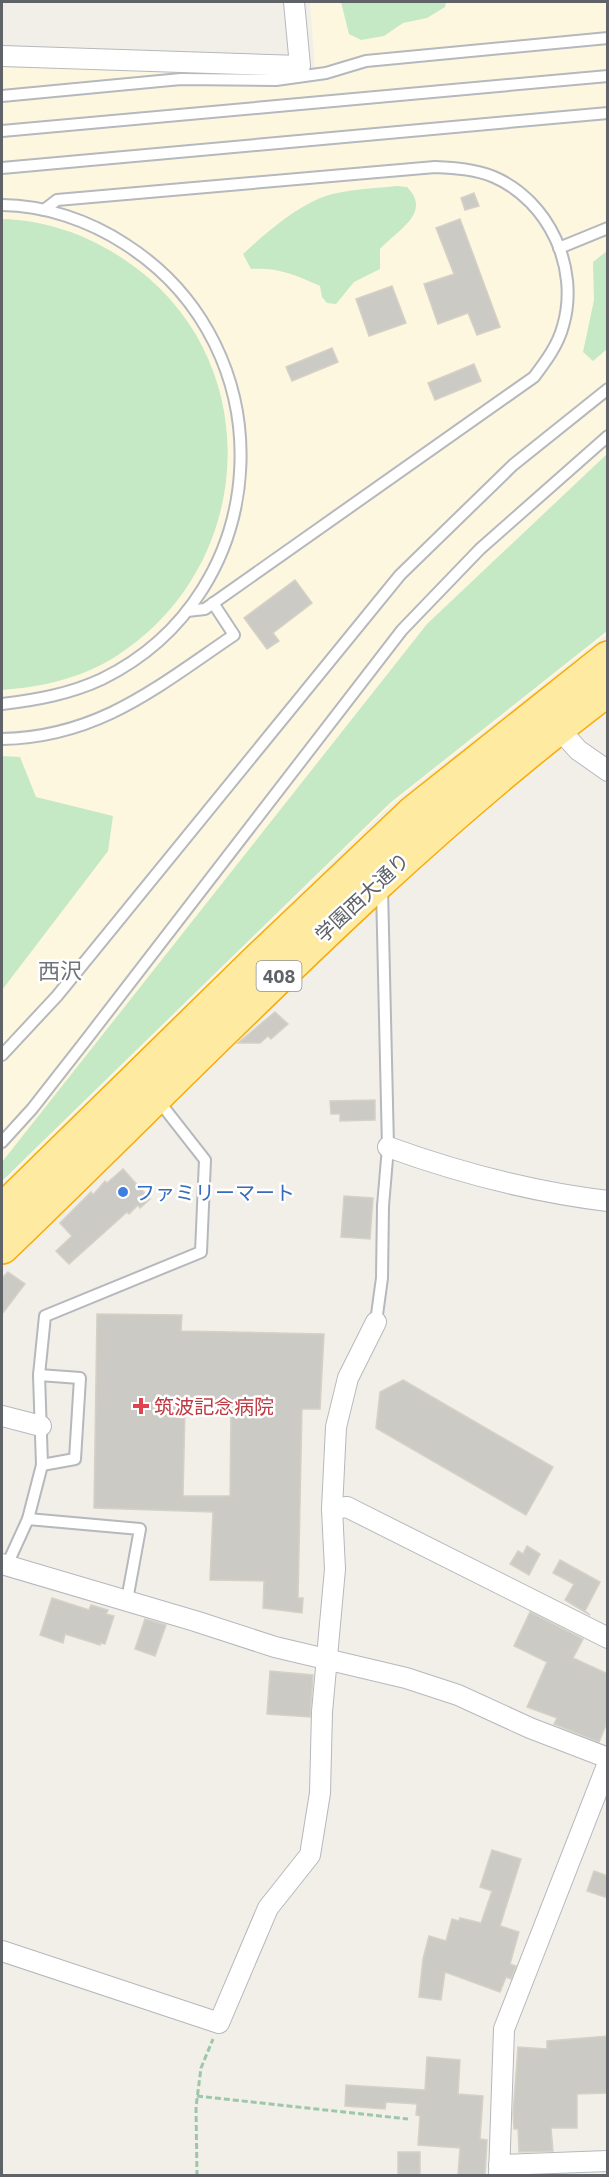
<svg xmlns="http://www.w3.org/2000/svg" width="609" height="2177" font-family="'IBM Plex Sans','Noto Sans JP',sans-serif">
  <rect width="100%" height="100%" fill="#f1efe8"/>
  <path fill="#fef7e0" d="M310,2H607V634L391,805L2,1184V67L290,75L315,69Z"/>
  <g fill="#c5e8c5">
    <path d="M341,2H446L445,7L427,18L403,23L384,36L361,40L349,34Z"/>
    <path d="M397,186L407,187C433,213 396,231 380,249V269L354,282L336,304L327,303L322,297L320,286C296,275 278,267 251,269L243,254C267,232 304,199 337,193C356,189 377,188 397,186Z"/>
    <path d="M2,219C46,220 88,235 125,260C267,355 259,563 118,655C83,678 42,687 2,690Z"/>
    <path d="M607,251V349L593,361L583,352L594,300L593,262Z"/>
    <path d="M607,454V631L390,803L2,1181V1162L427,624Z"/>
    <path d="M2,756L20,757L36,797L113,816L108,851L2,990Z"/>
  </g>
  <g fill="#cccac5" stroke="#d6d1c6" stroke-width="1.5" fill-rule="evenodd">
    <path d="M474,193L479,206L465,210L461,198Z"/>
    <path d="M460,219L500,327L477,335L468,313L438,324L424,284L454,274L436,228Z"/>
    <path d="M392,286L406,323L369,336L356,299Z"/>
    <path d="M332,348L338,362L292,381L286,367Z"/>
    <path d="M474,364L481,381L435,400L428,383Z"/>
    <path d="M295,580L312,603L273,633L279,641L267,649L244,618Z"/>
    <path d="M275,1012L288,1024L271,1039L268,1036L260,1043H238Z"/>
    <path d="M375,1100V1120L340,1121V1114H331L330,1101Z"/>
    <path d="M123,1169L150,1199L140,1208L138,1205L129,1214L127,1212L69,1264L56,1251L72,1236L60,1223L91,1192L93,1195L105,1181L107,1183Z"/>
    <path d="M344,1196L373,1198L370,1239L341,1237Z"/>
    <path d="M8,1272L25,1284L2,1314V1278Z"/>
    <path d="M97,1314L182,1315L181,1331L324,1334L320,1409H302L298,1598H303L302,1613L263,1608L264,1581L210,1580L213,1512L94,1508ZM185,1408L231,1409L230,1496H183Z"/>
    <path d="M403,1380L553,1467L526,1515L376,1428L380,1392Z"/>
    <path d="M527,1546L540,1554L529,1575L510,1564L518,1551L523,1554Z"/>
    <path d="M560,1560L600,1582L585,1611L590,1615L565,1600L574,1584L553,1573Z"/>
    <path d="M52,1598L89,1610L91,1605L108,1610L106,1614L114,1616L105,1644L100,1643V1645L65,1634L63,1643L40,1635Z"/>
    <path d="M530,1612L583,1639L573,1658L608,1674V1720L599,1742L554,1724L557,1718L527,1707L547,1662L514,1646Z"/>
    <path d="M145,1619L166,1625L155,1656L135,1649Z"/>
    <path d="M270,1671L313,1675L310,1717L267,1714Z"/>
    <path d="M492,1850L521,1859L500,1926L519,1932L510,1964L516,1966L511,1979L506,1977L500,1992L445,1972L441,2000L419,1997L423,1959L429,1936L446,1941L452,1919L459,1921L460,1918L481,1923L492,1891L480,1887Z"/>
    <path d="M594,1871L608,1876V1898L587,1891Z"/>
    <path d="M608,2036V2093L577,2094V2128H551L553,2151L519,2152L518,2129H514L513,2114L518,2047L547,2049V2041Z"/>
    <path d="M427,2057L460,2060L458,2094L483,2096L480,2139L487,2140L485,2175H458L460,2148L418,2145L420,2116L416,2115L417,2104L386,2102L385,2109L345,2106L346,2085L425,2090Z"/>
    <rect x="398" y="2152" width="22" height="23"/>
  </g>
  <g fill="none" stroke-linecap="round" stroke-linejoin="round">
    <defs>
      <g id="service">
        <path d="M2,96L181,79L276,80L326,73L366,61L608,38"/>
        <path d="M2,131L608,76"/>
        <path d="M2,168L608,113"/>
        <path d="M2,205C44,205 90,221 125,244C288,348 277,593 102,679C70,694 36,700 2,704"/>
        <path d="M44,210L57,200L435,167C455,168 475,169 494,177C549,201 580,268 563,326C558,345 546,361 534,377L205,609L187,611"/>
        <path d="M559,248L608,228"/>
        <path d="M2,739C99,737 157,687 234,635L213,603"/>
        <path d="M2,1055L57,996L400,575L513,465L608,389"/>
        <path d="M2,1142L32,1109L86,1040L402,630L480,549L608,436"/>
        <path d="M376,1322L382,1278L383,1206L388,1147L382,888"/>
        <path d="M39,1375L80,1378L75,1459L42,1465"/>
        <path d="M28,1519L42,1465L39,1375L45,1316L201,1252L205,1160L158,1100"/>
        <path d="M7,1565L28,1519L140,1529L127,1600"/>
      </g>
      <g id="minor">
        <path d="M2,56L300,66L294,2"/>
        <path d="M552,721L578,750L608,771"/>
        <path d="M388,1147C460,1173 532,1192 608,1201"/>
        <path d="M2,1416L41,1426"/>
        <path d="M332,1509L347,1507L608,1638"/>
        <path d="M2,1564L195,1621L275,1647L406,1678L458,1695L530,1728L608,1758"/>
        <path d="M2,1951L219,2023L268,1908L310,1855L320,1793L322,1712L335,1569L332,1509L336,1427L348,1378L376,1322"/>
        <path d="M499,2165L608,2161"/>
        <path d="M499,2176L504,2029L608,1763"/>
      </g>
      <g id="trunk">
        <path d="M2,1211L254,964L413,813L608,658"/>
        <path d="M2,1247C200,1057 388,855 608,689"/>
      </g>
    </defs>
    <use href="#service" stroke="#b5b8bc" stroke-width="14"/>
    <use href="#minor" stroke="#b5b8bc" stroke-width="22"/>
    <use href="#trunk" stroke="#f9ab00" stroke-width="36"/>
    <g stroke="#9cc7a9" stroke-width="3" stroke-dasharray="6 3" stroke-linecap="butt">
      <path d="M197,2096L408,2119"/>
      <path d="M197,2176L196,2107L201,2068L213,2039"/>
    </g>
    <use href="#service" stroke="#fff" stroke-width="10"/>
    <use href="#minor" stroke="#fff" stroke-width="20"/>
    <use href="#trunk" stroke="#feeaa1" stroke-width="33"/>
  </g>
  <circle fill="#3f7fe0" stroke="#fff" stroke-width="2" cx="123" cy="1192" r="6"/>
  <path fill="#e0444e" stroke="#fff" stroke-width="2" d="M138 1397h6v6h6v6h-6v6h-6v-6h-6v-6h6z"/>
  <g text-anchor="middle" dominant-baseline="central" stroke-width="5" stroke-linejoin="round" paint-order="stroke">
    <rect fill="#fff" stroke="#8f9295" stroke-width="1.5" x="256.5" y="961" width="45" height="30" rx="4.5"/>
    <g font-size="18" font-weight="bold" fill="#5f6368">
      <text x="279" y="976">408</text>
    </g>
    <g font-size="20" fill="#5f6368" stroke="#fff">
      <text transform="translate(362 897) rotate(-43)">学園西大通り</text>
    </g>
    <g font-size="20" fill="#366cbe" stroke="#fff" text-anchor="start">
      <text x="135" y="1192">ファミリーマート</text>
    </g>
    <g font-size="20" fill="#be3a42" stroke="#fff" text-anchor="start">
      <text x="154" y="1406">筑波記念病院</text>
    </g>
    <g font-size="22" fill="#70757a" stroke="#fff">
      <text x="60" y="970">西沢</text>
    </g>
  </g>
  <rect width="609" height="2177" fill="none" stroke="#5f6368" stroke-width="6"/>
</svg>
